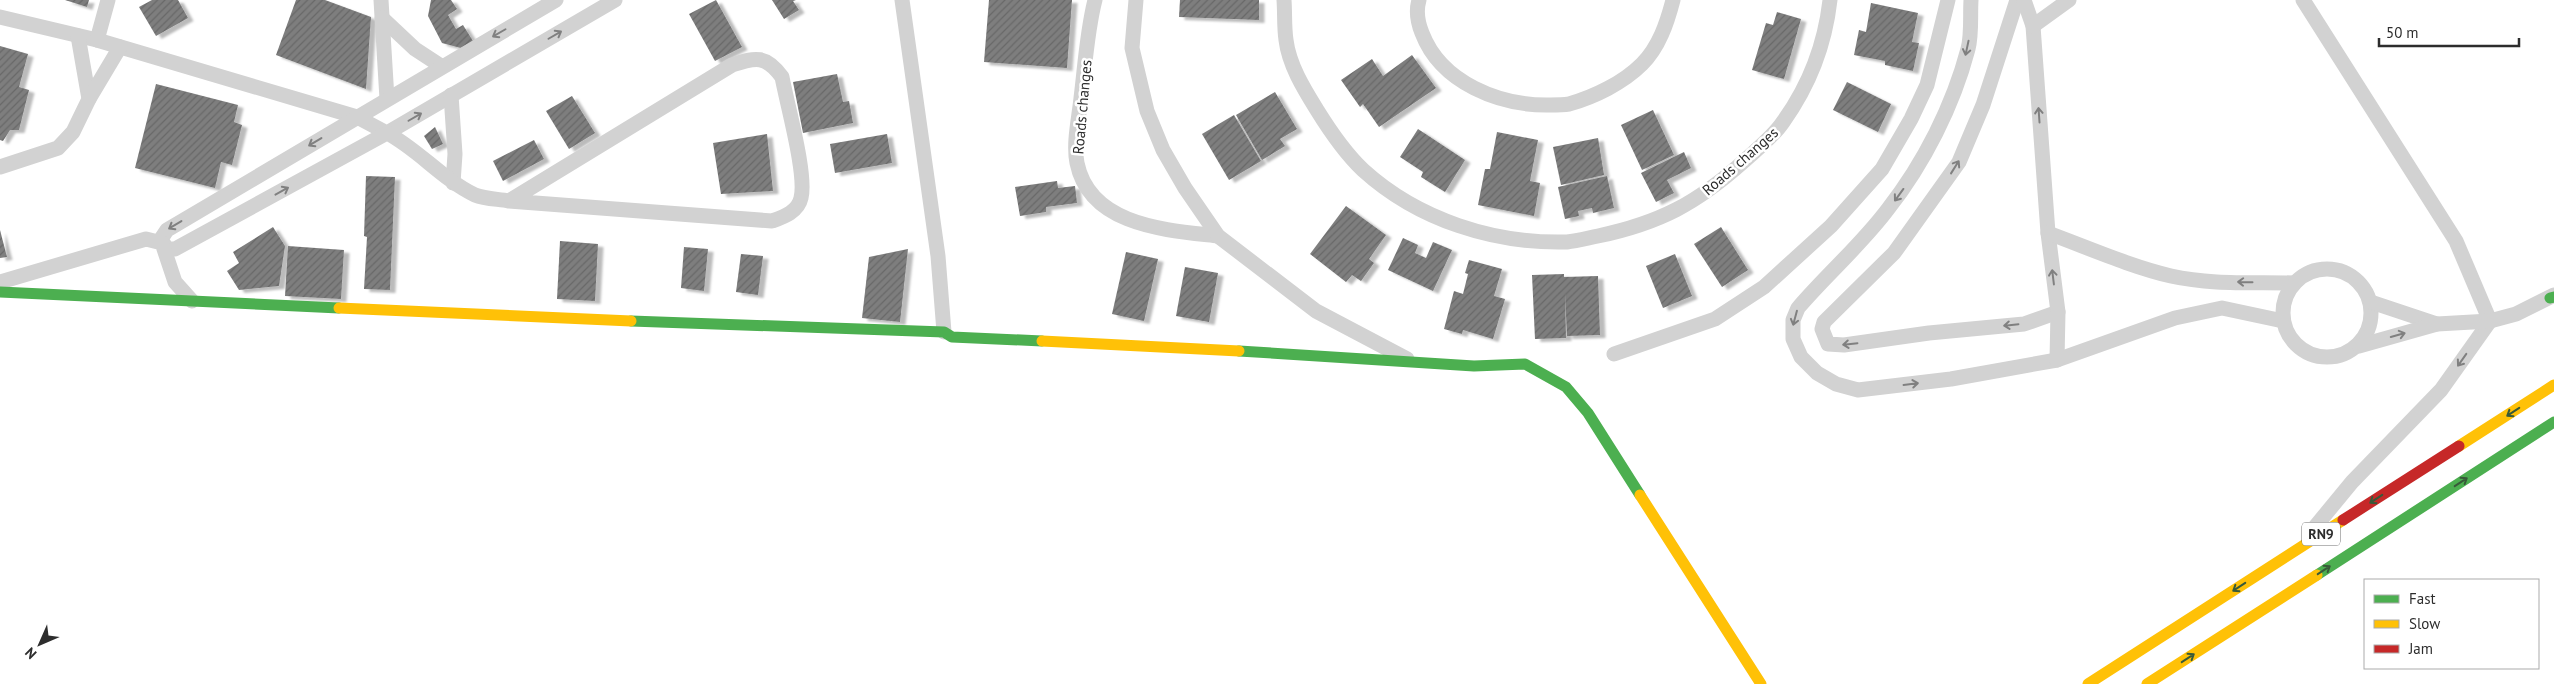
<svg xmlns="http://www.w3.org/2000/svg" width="2554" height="684" font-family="'PT Sans',sans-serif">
  <defs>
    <pattern id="building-hatch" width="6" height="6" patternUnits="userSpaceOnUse" patternTransform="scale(1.25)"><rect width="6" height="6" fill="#7e7e7e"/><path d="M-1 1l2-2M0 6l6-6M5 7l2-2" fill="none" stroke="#686868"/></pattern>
    <filter id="shadow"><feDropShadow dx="5.5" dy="3" stdDeviation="1" flood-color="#0004"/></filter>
  </defs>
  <rect width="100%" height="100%" fill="#fff"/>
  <g fill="url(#building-hatch)" filter="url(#shadow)">
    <path d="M65,0H89L87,7Z"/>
    <path d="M152,0H178L188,18L156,36L139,7Z"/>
    <path d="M296,0H325L371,17L366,89L276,55Z"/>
    <path d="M431,0H451L457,9L448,15L456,29L463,25L473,41L461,48L442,43L428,16Z"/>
    <path d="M716,0L742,47L715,61L689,14Z"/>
    <path d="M772,0H796L793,1L799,10L784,19Z"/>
    <path d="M989,0H1072L1067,68L984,62Z"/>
    <path d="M1180,0H1259V20L1179,17Z"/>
    <path d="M1871,3L1918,13L1912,42L1919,43L1913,71L1885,65V61L1854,55L1859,30L1866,32Z"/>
    <path d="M1777,12L1801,19L1784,79L1752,70L1766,23L1773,25Z"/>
    <path d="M0,46L28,54L19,87L29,90L19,130H10L3,141L0,140Z"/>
    <path d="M1412,55L1436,88L1379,127L1363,104L1360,107L1341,80L1372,59L1383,76Z"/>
    <path d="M837,74L843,102L849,101L853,123L803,133L793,82Z"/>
    <path d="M1847,82L1891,104L1878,132L1833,110Z"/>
    <path d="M156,84L238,105L234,122L242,125L232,165L221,162L215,188L135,168Z"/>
    <path d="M1275,92L1297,129L1280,139L1285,146L1262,160L1236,115Z"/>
    <path d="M572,96L595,133L569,149L546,111Z"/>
    <path d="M1653,110L1674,155L1642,170L1621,125Z"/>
    <path d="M1234,115L1261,161L1229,180L1202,134Z"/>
    <path d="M435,127L443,144L432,149L424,136Z"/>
    <path d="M1418,129L1465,160L1445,192L1421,177L1423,172L1400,157Z"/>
    <path d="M1497,132L1538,140L1530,181L1540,183L1534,216L1478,205L1485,169H1490Z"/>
    <path d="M767,134L773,191L721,194L713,143Z"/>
    <path d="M887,134L892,163L835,173L830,144Z"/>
    <path d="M1598,138L1604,175L1561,185L1553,147Z"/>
    <path d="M534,140L544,159L503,181L493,161Z"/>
    <path d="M1684,152L1691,168L1667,180L1674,193L1656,202L1641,173Z"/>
    <path d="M366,176L395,177L390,290L364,289L367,237L364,236Z"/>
    <path d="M1607,176L1614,208L1593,213L1592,208L1578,211L1579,216L1565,219L1558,187Z"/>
    <path d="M1057,181L1058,188L1075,186L1077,203L1046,207V212L1020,216L1015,187Z"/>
    <path d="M1346,206L1386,235L1369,259L1374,263L1361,281L1352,275L1346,282L1310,254Z"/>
    <path d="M273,227L285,246L279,286L239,290L227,271L239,263L233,252Z"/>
    <path d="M1721,227L1748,270L1722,287L1694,244Z"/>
    <path d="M0,230L7,257L0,258Z"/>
    <path d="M1403,238L1418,245L1415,253L1426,258L1433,242L1452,250L1433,291L1388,270Z"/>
    <path d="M560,241L598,244L595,301L557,299Z"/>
    <path d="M288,246L344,250L341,299L285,296Z"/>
    <path d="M684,247L708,249L704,291L681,288Z"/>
    <path d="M908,249L900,322L862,318L869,257Z"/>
    <path d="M1126,252L1158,259L1144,321L1112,314Z"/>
    <path d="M741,254L763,256L758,295L736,292Z"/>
    <path d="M1675,254L1692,296L1663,308L1646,266Z"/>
    <path d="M1469,260L1502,269L1494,296L1505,299L1493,339L1463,330L1462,334L1444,329L1454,291L1463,294L1468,274L1465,273Z"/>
    <path d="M1185,267L1218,273L1209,322L1176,316Z"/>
    <path d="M1564,274V277L1598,276L1600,335L1567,336L1565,293L1566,338L1535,339L1532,275Z"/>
  </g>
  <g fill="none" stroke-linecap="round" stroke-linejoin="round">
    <g stroke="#d2d2d2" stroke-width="15">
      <path d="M381,0L387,99"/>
      <path d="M902,0L938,256L944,332"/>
      <path d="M1095,0C1087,31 1085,66 1081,98C1079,118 1073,143 1077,163C1090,226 1166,230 1218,236"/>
      <path d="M1136,0L1132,48L1147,111L1163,150L1185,188L1218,236L1316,311L1407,359"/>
      <path d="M1284,0C1285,13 1284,27 1286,40C1289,65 1304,89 1317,110C1330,131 1345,153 1363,170C1418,220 1494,244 1567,242C1577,241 1588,238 1598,236C1660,223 1697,203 1743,162C1756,150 1773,137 1783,122C1809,86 1825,44 1830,0"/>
      <path d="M1419,0C1416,10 1418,23 1422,33C1441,83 1500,106 1550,105C1556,105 1563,105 1569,104C1594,97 1623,83 1642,64C1659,47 1667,23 1673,0"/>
      <path d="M1971,0C1970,16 1972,34 1968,49C1953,106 1924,163 1888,209C1861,245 1827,274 1798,308L1793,320V339L1801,357L1817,373L1836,384L1858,390L1951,379L2057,360L2175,318L2222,308L2283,321"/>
      <path d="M2017,0L1983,105L1959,162L1894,253L1824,322L1822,329L1828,344L1844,345L1929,333L2024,324L2058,312"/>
      <path d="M2024,0L2033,26L2048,233L2058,312L2057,360"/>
      <path d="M2303,0L2456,241L2490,321L2441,390L2352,482L2310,533"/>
      <path d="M0,17L97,40L357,117L387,133L615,0"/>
      <path d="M382,18L415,49L441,66"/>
      <path d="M2033,26L2069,0"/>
      <path d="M78,36L89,99"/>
      <path d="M97,40L108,0"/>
      <path d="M451,95L455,154L453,183"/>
      <path d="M0,167L58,148L73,132L89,99L120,47"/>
      <path d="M509,201L772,221C783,217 798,212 801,198C807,175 787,104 782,77C766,55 756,57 732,65L509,201C498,199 485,199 475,195C442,179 419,150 387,133L175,249H167L161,239L167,230L556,0"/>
      <path d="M2048,233C2089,248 2129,266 2171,276C2211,285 2253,282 2294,283"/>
      <circle cx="2327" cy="313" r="44"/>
      <path d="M0,282L146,239L162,243L175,282L192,301"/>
      <path d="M2371,302L2437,324"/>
      <path d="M2359,346L2437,324L2490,321L2516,314L2554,295"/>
      <path d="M1614,354L1715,319L1764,287L1831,226L1882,169L1911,119L1927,85L1948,0"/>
    </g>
    <g stroke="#4caf50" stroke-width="11">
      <path d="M0,292L339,308"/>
      <path d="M2550,298L2554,297"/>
      <path d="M631,321L944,332L952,337L1042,341"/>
      <path d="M1239,351L1474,366L1525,364L1566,387L1588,413L1640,495"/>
      <path d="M2317,575L2554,422"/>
    </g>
    <g stroke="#ffc107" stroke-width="11">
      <path d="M339,308L631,321"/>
      <path d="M1042,341L1239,351"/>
      <path d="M2459,446L2554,385"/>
      <path d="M1640,495L1761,684"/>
      <path d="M2088,684L2343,520"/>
      <path d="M2147,684L2317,575"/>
    </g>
    <path stroke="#c62828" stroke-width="11" d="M2343,520L2459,446"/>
  </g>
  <defs><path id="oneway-shaft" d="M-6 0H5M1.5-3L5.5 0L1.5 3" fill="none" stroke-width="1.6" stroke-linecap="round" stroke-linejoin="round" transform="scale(1.25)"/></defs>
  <g stroke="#808080">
    <use href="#oneway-shaft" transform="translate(499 33) rotate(150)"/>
    <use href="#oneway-shaft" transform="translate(555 35) rotate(-30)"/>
    <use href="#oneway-shaft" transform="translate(1967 48) rotate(102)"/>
    <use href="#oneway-shaft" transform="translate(2039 115) rotate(-94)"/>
    <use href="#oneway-shaft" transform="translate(415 117) rotate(-30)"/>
    <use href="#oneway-shaft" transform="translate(315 142) rotate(149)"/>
    <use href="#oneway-shaft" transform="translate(1955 167) rotate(-58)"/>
    <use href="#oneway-shaft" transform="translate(282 191) rotate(-29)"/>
    <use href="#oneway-shaft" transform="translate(1899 195) rotate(126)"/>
    <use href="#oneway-shaft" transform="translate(175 225) rotate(149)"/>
    <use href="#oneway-shaft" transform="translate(2053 277) rotate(-97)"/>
    <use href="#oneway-shaft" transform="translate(2245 282) rotate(-179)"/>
    <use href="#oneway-shaft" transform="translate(1795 318) rotate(105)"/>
    <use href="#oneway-shaft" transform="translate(2011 325) rotate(174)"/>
    <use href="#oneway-shaft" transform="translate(2398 335) rotate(-16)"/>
    <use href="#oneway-shaft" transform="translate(1850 344) rotate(174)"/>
    <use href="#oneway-shaft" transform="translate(2462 360) rotate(125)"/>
    <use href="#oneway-shaft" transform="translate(1911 384) rotate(-7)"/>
  </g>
  <g stroke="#385a39">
    <use href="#oneway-shaft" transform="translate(2513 412) rotate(147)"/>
    <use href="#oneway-shaft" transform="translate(2461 482) rotate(-33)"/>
    <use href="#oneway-shaft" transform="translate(2376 499) rotate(147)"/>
    <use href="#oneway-shaft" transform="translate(2324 570) rotate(-33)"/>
    <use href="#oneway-shaft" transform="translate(2239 587) rotate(147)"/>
    <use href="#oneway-shaft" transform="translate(2188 658) rotate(-33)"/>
  </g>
  <g text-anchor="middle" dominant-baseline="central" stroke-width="5" stroke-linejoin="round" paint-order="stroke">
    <rect fill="#fff" stroke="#6c6c6c" stroke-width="1" x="2302" y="522.5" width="38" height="23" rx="4"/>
    <g font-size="14" font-weight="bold" fill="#2d2d2d">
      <text x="2321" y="534">RN9</text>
    </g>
    <g font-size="15" fill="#2d2d2d" stroke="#fff">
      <text transform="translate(1082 107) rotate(-85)">Roads changes</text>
      <text transform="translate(1740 161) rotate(-41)">Roads changes</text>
    </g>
  </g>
  <rect x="2364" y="579" width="175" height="90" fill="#ffffff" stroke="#ababab"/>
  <rect x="2374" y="595" width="25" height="8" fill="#4caf50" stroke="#ababab"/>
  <text x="2409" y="604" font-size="15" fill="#2d2d2d">Fast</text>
  <rect x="2374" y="620" width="25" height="8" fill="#ffc107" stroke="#ababab"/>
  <text x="2409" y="629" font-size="15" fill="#2d2d2d">Slow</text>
  <rect x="2374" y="645" width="25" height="8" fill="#c62828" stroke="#ababab"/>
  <text x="2409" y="654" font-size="15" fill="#2d2d2d">Jam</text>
  <g transform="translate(40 644) rotate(225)" stroke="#ffffff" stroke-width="4" paint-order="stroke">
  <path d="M0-4L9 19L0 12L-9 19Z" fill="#2d2d2d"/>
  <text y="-8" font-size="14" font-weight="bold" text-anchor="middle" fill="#2d2d2d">N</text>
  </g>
  <path d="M2379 38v8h140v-8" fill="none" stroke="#2d2d2d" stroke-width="2.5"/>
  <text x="2386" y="38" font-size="15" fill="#2d2d2d" stroke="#ffffff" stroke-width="4" paint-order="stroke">50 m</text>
</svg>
